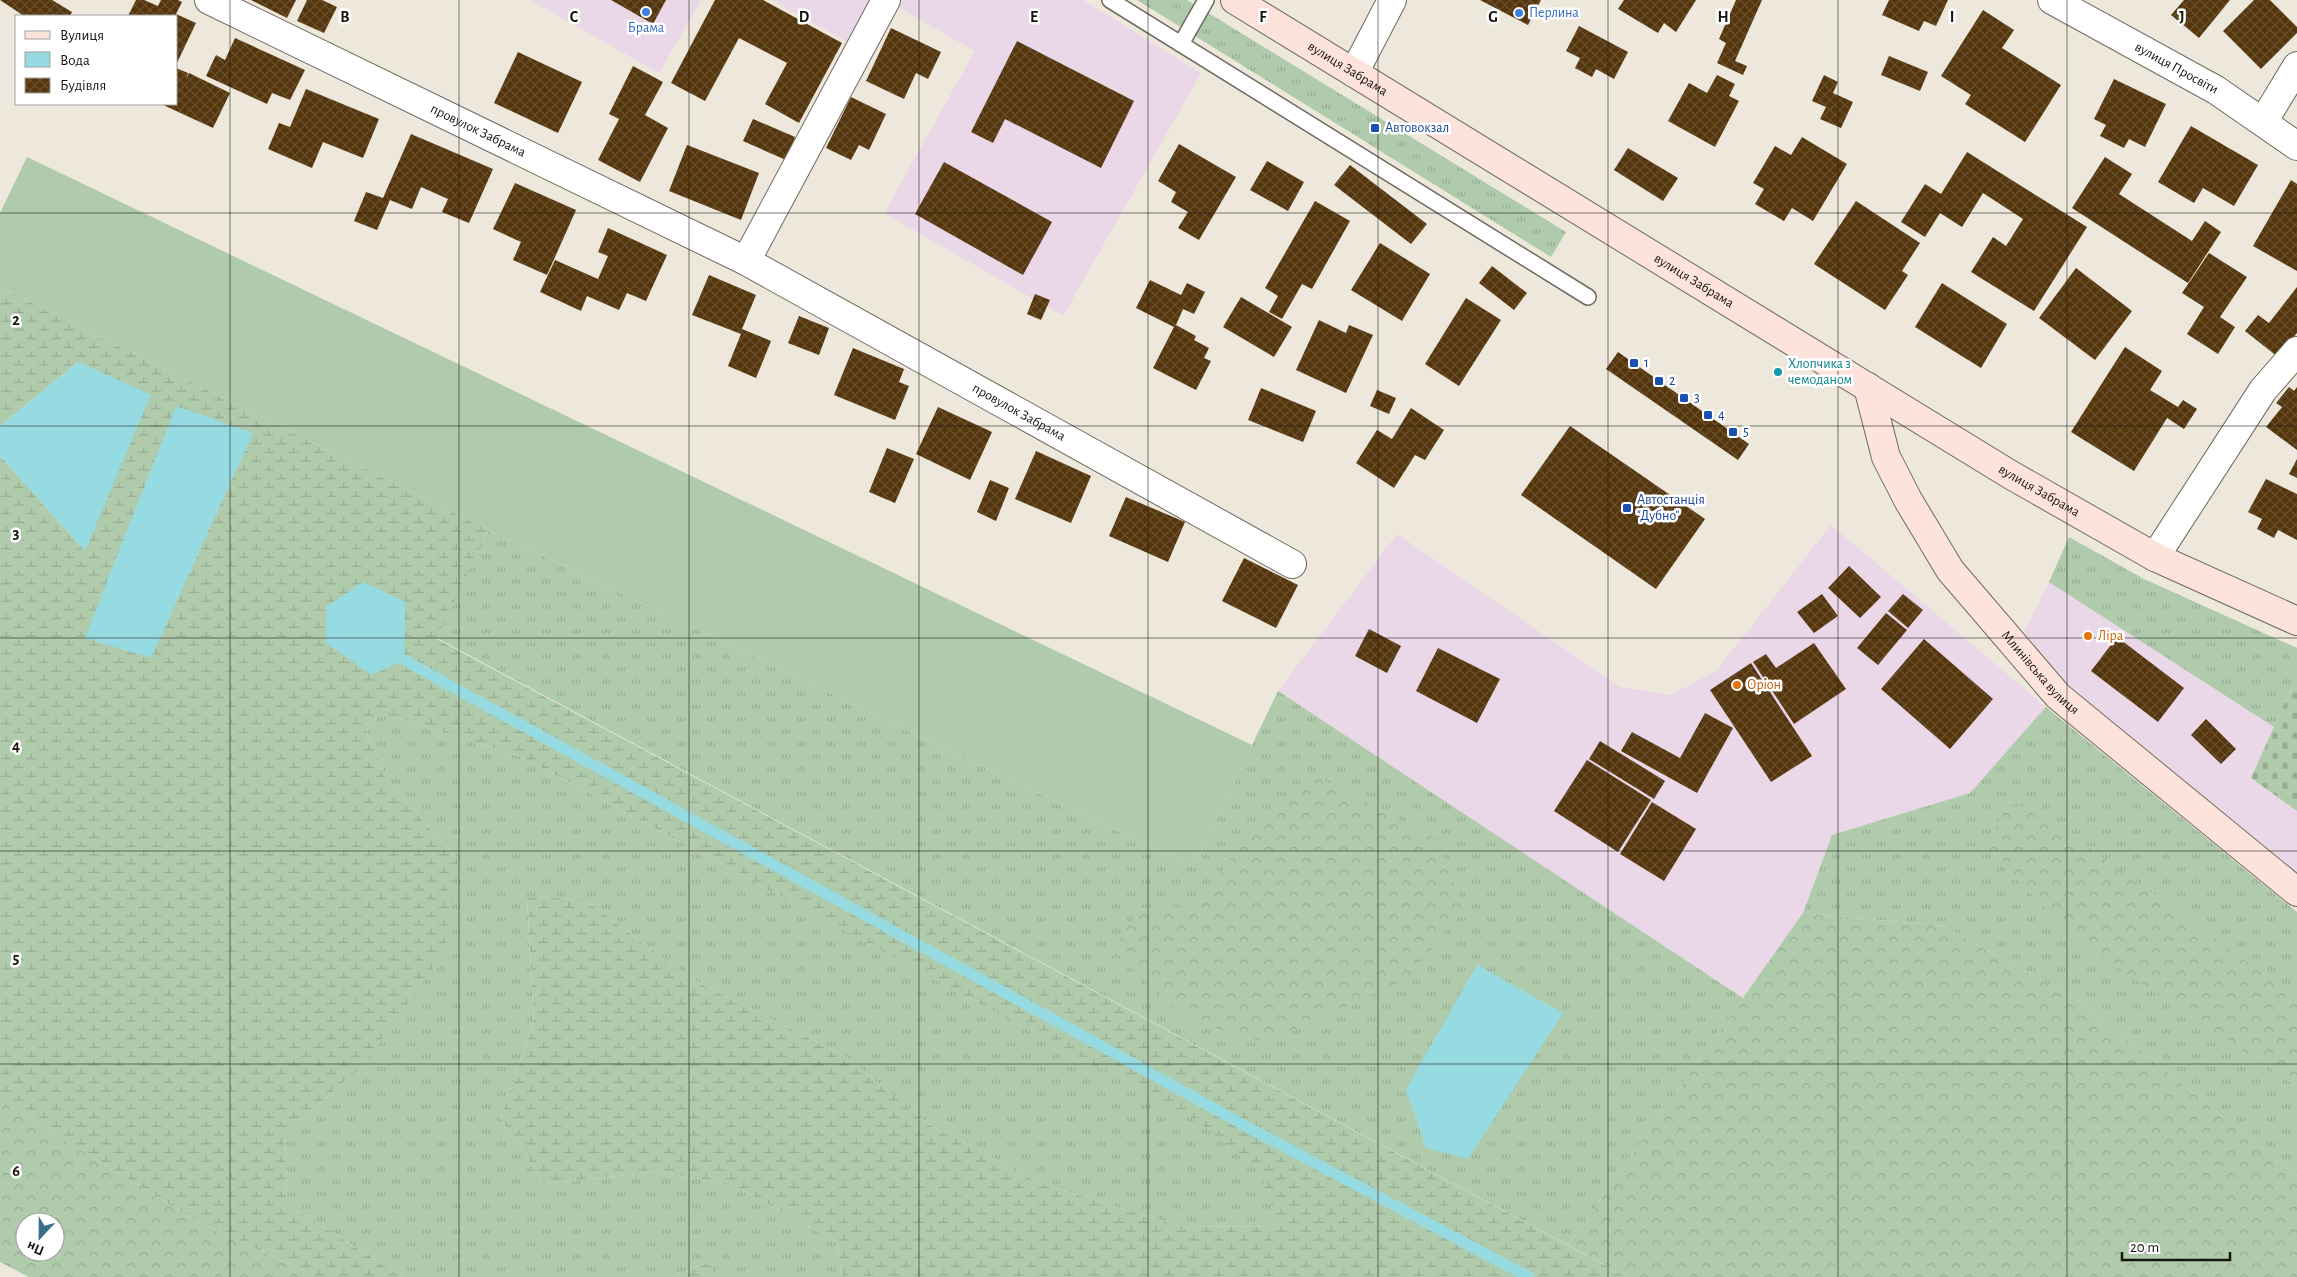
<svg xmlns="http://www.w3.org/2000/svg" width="2297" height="1277" font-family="'Alegreya Sans',sans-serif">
  <defs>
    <pattern id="grass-tufts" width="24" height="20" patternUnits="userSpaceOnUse" patternTransform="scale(1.25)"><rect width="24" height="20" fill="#b0caac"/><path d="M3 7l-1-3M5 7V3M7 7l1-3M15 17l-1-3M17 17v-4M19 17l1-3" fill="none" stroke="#96ad93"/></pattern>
    <pattern id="forest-crowns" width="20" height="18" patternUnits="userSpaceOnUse" patternTransform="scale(1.25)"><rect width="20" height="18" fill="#b0caac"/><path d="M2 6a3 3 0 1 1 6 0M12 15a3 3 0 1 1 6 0" fill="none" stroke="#96ad93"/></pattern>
    <pattern id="wetland-marsh" width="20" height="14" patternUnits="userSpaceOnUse" patternTransform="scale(1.25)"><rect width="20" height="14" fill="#b0caac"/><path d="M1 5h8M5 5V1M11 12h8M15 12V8" fill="none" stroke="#96ad93"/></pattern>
    <pattern id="cemetery-stones" width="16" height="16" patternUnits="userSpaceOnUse" patternTransform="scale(1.25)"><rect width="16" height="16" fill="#b0caac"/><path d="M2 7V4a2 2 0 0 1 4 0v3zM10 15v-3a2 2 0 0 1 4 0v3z" fill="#96ad93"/></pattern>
    <pattern id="building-cross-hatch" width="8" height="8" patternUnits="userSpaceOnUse" patternTransform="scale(1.25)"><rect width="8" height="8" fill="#54350c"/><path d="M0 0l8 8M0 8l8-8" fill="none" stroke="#684f2e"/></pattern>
  </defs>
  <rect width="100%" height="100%" fill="#ede8db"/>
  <g fill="#ead7e8">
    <path d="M530,0H701L659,73Z"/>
    <path d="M772,0H876L852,45Z"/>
    <path d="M897,0H1083L1201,73L1063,316L884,213L975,51L894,5Z"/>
    <path d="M1831,525L2046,707L1971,793L1832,835L1803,913L1743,998L1278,691L1397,534L1620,687L1671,695L1716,671Z"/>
    <path d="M2049,582L2274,727L2251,778L2297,811V872L2069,685L2024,632Z"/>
  </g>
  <g fill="url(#grass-tufts)">
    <path d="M1137,0H1187L1566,232L1551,257Z"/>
    <path d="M489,530L1193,867L1278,691L1743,998L1568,1245L437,638Z"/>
    <path d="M2069,537L2144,579L2297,648V689L2292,687L2274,727L2049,582Z"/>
    <path d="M2046,707L2297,912V1176L2076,999L1943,926L1803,913L1832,835L1970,793Z"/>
    <path d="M381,713L522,757L1197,1120L1261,1172L1278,1227L1179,1226L1042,1184L930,1125L846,1057L690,978L584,899L527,897L534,1023L500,1117L544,1184L655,1172L729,1183L837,1242L842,1277H715L709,1262L673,1277H403L287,1204L285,1133L363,1066L458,859L388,782L366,731Z"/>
  </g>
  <g fill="url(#forest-crowns)" fill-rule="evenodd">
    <path d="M1312,774L1436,839L1464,908L1406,980L1265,1042L1188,1021L1111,948L1142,908L1200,906L1241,842Z"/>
    <path d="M2027,802L2297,998V1087L2078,941L1986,850L2003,810Z"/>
    <path d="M1803,913L1943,926L2076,999L2297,1176V1277H1627L1568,1245Z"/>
    <path d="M0,1103L13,1108L193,1219L317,1277H29L0,1262ZM25,1222H55V1252H25Z"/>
  </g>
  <g fill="url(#wetland-marsh)">
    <path d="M0,287L489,530L437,639L1627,1277H842L837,1242L729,1183L655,1172L544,1184L500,1117L534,1023L527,897L584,899L690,978L846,1057L930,1125L1042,1184L1179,1226L1278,1227L1260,1172L1196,1120L522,757L381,713L366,731L388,782L458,859L445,952L363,1066L285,1133L287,1204L403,1277H317L193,1219L13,1108L0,1103V456L85,551L78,362L0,426Z"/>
    <path d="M709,1262L715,1277H673Z"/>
  </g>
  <path fill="url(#cemetery-stones)" d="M2292,687L2297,689V811L2251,778Z"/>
  <path fill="#b0caac" d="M27,157L1252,745L1193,867L489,530L0,287V213Z"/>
  <g fill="#96dbe2">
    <path d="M78,362L151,395L85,551L0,456V426Z"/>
    <path d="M176,406L253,433L151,658L85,638Z"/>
    <path d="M363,582L405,602L404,660L372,675L326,643L327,606Z"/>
    <path d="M1477,965L1563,1013L1468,1159L1426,1148L1406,1089Z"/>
  </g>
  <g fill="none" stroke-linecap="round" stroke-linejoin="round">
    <path stroke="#96dbe2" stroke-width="11" d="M404,660L1251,1129L1529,1277"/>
  </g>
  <g fill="url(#building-cross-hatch)">
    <path d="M0,0H52L72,12L70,16H24Z"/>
    <path d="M136,0H144L158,6L161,0H178L182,2L176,14L196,23L176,65V16H128Z"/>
    <path d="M251,0H296L287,18Z"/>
    <path d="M307,0H322L337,7L324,33L297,21Z"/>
    <path d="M611,0H666L653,24Z"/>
    <path d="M715,0H763L842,43L799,123L765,104L787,63L739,38L705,101L671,83Z"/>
    <path d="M1480,0H1541L1528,25Z"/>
    <path d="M1624,0H1696L1676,32L1664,23L1658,33L1618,9Z"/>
    <path d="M1736,0H1762L1735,61L1747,66L1743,75L1717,63L1726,43L1719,39Z"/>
    <path d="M1889,0H1948L1936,26L1924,21L1919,31L1882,15Z"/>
    <path d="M2184,0H2230L2199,38L2171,15Z"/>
    <path d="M2254,0H2270L2297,27V33L2261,69L2223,31Z"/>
    <path d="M1983,10L2014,30L2002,48L2061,85L2025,142L1965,104L1971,95L1941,76Z"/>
    <path d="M1579,26L1628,52L1614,79L1596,69L1592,77L1575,68L1580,58L1566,51Z"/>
    <path d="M891,28L941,52L928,79L916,73L904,99L866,81Z"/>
    <path d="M235,38L305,70L290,100L272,93L267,104L206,76L216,55L225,60Z"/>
    <path d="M1017,41L1134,101L1101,168L1005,119L993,143L971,132Z"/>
    <path d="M518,52L582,82L558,133L494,103Z"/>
    <path d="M1889,56L1928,72L1920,91L1881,75Z"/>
    <path d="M633,66L663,82L645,115L668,128L640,182L598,160L619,119L609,114Z"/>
    <path d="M176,68L188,73L186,79L189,73L230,93L213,128L161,104H176Z"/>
    <path d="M1717,75L1735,84L1729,96L1739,101L1715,147L1668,121L1689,83L1707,93Z"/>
    <path d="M1824,75L1838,82L1833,93L1853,102L1841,128L1820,119L1826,107L1812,101Z"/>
    <path d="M2114,79L2166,104L2145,147L2129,139L2124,148L2100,136L2106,125L2094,119Z"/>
    <path d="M306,89L379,119L363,158L323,142L312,168L268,149L279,123L290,127Z"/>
    <path d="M851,97L886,114L869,150L859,145L851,160L826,148Z"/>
    <path d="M753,119L795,137L786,160L743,141Z"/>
    <path d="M2191,126L2258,165L2234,206L2203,188L2194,203L2158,182Z"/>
    <path d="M411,134L493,169L469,223L442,212L448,199L421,187L412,209L390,200L377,230L354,221L366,192L383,198Z"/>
    <path d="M1802,137L1847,164L1813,221L1792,208L1784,221L1755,204L1764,189L1753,183L1775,146L1791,155Z"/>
    <path d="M1179,144L1236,177L1199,240L1178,228L1188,212L1171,202L1176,192L1158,181Z"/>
    <path d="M687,145L759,173L741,220L669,191Z"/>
    <path d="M1628,148L1678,178L1663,201L1614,170Z"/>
    <path d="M1967,152L2087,227L2034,311L1971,272L1993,237L2006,246L2023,219L1983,193L1962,227L1940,213L1925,237L1901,222L1925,184L1941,194Z"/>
    <path d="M2105,157L2132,174L2119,194L2192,241L2205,221L2221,232L2188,283L2072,208Z"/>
    <path d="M1267,161L1304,182L1288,211L1250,190Z"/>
    <path d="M944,162L1052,222L1023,275L915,214Z"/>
    <path d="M1350,165L1427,224L1411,244L1334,185Z"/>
    <path d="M2291,180L2297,184V271L2253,246Z"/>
    <path d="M515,183L576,210L547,275L513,260L521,242L493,229Z"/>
    <path d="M1315,201L1350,221L1312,289L1302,284L1282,319L1269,312L1278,296L1265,288Z"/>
    <path d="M1856,201L1920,243L1902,271L1908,275L1885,310L1814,264Z"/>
    <path d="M608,228L667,255L646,301L627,293L619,310L587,296L581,311L540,292L555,260L598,279L608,256L598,252Z"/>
    <path d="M1380,243L1430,274L1402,321L1351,290Z"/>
    <path d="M2209,253L2247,277L2220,317L2235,327L2218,354L2187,334L2204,307L2182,293Z"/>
    <path d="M1492,266L1527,293L1514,310L1479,283Z"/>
    <path d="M2076,268L2132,311L2095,360L2039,318Z"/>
    <path d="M709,275L756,295L742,329L771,341L756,378L728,366L741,334L692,315Z"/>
    <path d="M1150,280L1181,295L1187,283L1205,292L1194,314L1183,309L1176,325L1196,336L1194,340L1209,348L1204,358L1211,361L1196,390L1153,368L1174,327L1136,308Z"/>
    <path d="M1942,283L2007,324L1981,368L1915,327Z"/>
    <path d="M2297,287V333L2278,357L2245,331L2258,315L2269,323Z"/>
    <path d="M1035,294L1050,300L1041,320L1027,314Z"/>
    <path d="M1241,297L1292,327L1274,357L1223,327Z"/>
    <path d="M1466,298L1501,320L1459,386L1425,364Z"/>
    <path d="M799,316L829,328L819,355L788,343Z"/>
    <path d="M1319,320L1346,333L1349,325L1373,335L1346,393L1296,370Z"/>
    <path d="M2125,347L2162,371L2150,390L2178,407L2183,400L2197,409L2184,429L2167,418L2134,471L2071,432Z"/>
    <path d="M853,348L904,369L899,382L909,386L895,420L834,395Z"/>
    <path d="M1618,352L1749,444L1738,460L1606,369Z"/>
    <path d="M2289,387L2294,391L2297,387V450L2266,427L2282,407L2276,403Z"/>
    <path d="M1261,388L1316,411L1303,442L1248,420Z"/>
    <path d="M1377,390L1396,398L1389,414L1370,406Z"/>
    <path d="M938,407L992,432L970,480L916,454Z"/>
    <path d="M1411,408L1444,430L1425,460L1415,455L1394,488L1356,463L1377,430L1392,439Z"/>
    <path d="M1570,426L1705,519L1656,589L1521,495Z"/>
    <path d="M887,448L914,459L895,503L869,492Z"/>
    <path d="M1036,451L1091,476L1071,523L1015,499Z"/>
    <path d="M2297,459V478L2289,474Z"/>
    <path d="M2266,479L2297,494V540L2278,530L2274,538L2257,529L2262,519L2248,512Z"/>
    <path d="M990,480L1009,488L996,521L977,512Z"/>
    <path d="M1126,497L1185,522L1168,562L1109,536Z"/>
    <path d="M1244,558L1298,585L1276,628L1222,601Z"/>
    <path d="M1849,566L1881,597L1860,618L1828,588Z"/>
    <path d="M1822,594L1838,616L1814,633L1797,612Z"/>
    <path d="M1903,594L1923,610L1908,628L1888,611Z"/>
    <path d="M1886,613L1907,630L1878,665L1857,648Z"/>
    <path d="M1369,629L1401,646L1387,673L1355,656Z"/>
    <path d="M2117,637L2184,688L2158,722L2091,671Z"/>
    <path d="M1924,639L1993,699L1950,749L1881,689Z"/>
    <path d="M1814,643L1846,689L1794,724L1753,662L1766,654L1776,668Z"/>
    <path d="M1438,648L1500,679L1477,723L1416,691Z"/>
    <path d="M1751,663L1812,756L1771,782L1710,690Z"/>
    <path d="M1705,713L1733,728L1697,793L1621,751L1632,732L1680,758Z"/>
    <path d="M2206,719L2236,749L2221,764L2191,735Z"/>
    <path d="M1600,741L1665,781L1654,799L1589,759Z"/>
    <path d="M1587,760L1651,800L1618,852L1554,811Z"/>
    <path d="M1652,802L1696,829L1664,881L1620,854Z"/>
  </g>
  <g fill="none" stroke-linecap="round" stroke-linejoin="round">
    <defs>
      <g id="lane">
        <path d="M1110,0L1588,297"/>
        <path d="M1181,44L1206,0"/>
      </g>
      <g id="street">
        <path id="s1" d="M209,0L746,261L1292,564"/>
        <path id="s2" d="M2052,0L2216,90L2297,146"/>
        <path d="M1354,73L1392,0"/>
        <path d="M2263,122L2297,66"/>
        <path d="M746,261L886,0"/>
        <path d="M2155,557L2263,390L2297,351"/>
      </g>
      <g id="secondary">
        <path id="s3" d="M1235,0L2011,475L2155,557L2297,621"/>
        <path id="s4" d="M1868,387L1886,457L1908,500L1950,570L2058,696L2297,892"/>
      </g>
    </defs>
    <use href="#lane" stroke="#6f6a5f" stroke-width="18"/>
    <use href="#street" stroke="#6f6a5f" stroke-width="30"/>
    <use href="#secondary" stroke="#6f6a5f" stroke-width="30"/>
    <use href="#lane" stroke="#fff" stroke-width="15"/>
    <use href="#street" stroke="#fff" stroke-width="28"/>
    <use href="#secondary" stroke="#fee3dd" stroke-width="28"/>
  </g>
  <path fill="none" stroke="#15140f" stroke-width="1" stroke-opacity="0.55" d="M230,0V1277M459,0V1277M689,0V1277M919,0V1277M1148,0V1277M1378,0V1277M1608,0V1277M1838,0V1277M2067,0V1277M0,213H2297M0,426H2297M0,638H2297M0,851H2297M0,1064H2297"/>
  <g fill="#3f7fe0" stroke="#fff" stroke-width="2">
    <circle cx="646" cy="12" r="5"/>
    <circle cx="1519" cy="13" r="5"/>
  </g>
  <g fill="#1a4fb4" stroke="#fff" stroke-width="2">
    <rect x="1370" y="123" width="10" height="10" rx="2.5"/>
    <rect x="1629" y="358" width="10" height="10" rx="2.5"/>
    <rect x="1654" y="376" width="10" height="10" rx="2.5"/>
    <rect x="1679" y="393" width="10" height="10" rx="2.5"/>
    <rect x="1703" y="410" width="10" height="10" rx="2.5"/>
    <rect x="1728" y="427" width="10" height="10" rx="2.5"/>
    <rect x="1622" y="503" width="10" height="10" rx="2.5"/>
  </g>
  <circle fill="#0f9aa8" stroke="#fff" stroke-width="2" cx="1778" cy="372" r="5"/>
  <g fill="#e8710a" stroke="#fff" stroke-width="2">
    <circle cx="2088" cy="636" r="5"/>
    <circle cx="1737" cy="685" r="5"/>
  </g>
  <g text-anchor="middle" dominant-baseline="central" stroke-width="5" stroke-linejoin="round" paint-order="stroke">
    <g font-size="14" fill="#366cbe" stroke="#fff" text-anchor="start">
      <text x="1529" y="13">Перлина</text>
      <text x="646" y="28" text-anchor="middle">Брама</text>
    </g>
    <g font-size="14" fill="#15140f" stroke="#fff">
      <text stroke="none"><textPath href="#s3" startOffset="132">вулиця Забрама</textPath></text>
      <text stroke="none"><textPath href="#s2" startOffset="142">вулиця Просвіти</textPath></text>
      <text stroke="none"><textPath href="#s1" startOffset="299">провулок Забрама</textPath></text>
      <text stroke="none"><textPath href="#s3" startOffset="538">вулиця Забрама</textPath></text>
      <text stroke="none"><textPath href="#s1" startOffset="909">провулок Забрама</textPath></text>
      <text stroke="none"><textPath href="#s3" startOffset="942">вулиця Забрама</textPath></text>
      <text stroke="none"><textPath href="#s4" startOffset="339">Млинівська вулиця</textPath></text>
    </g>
    <g font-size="14" fill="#164399" stroke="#fff" text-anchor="start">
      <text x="1385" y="128">Автовокзал</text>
      <text x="1644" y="363">1</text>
      <text x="1669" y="381">2</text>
      <text x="1694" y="398">3</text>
      <text x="1718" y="415">4</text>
      <text x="1743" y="432">5</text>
      <text x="1637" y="500">Автостанція<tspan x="1637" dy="16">"Дубно"</tspan></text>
    </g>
    <g font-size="14" fill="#0d838f" stroke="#fff" text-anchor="start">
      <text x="1788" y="364">Хлопчика з<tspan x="1788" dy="16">чемоданом</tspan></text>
    </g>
    <g font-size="14" fill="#c56008" stroke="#fff" text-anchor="start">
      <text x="2098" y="636">Ліра</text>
      <text x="1747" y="685">Оріон</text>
    </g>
  </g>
  <g font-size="16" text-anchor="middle" font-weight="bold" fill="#15140f" stroke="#fff" stroke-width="5" stroke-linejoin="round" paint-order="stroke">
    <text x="345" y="22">B</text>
    <text x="574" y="22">C</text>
    <text x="804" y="22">D</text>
    <text x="1034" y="22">E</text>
    <text x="1263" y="22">F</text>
    <text x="1493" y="22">G</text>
    <text x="1723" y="22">H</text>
    <text x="1952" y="22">I</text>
    <text x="2182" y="22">J</text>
    <text x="16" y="325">2</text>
    <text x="16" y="538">3</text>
    <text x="16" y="751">4</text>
    <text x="16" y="963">5</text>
    <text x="16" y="1176">6</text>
  </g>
  <rect x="15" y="15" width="162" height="90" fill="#ffffff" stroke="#a1a19f"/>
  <rect x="25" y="31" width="25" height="8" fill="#fee3dd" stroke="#a1a19f"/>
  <text x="60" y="40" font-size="15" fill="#15140f">Вулиця</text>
  <rect x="25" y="52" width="25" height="15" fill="#96dbe2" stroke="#a1a19f"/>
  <text x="60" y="65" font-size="15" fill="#15140f">Вода</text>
  <rect x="25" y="78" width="25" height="15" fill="url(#building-cross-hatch)" stroke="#a1a19f"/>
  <text x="60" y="90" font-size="15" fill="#15140f">Будівля</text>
  <g transform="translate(40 1237) rotate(202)"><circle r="24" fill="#ffffff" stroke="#a1a19f"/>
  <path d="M0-4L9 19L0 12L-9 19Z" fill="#38708a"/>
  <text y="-8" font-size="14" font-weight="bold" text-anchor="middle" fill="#15140f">Пн</text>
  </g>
  <path d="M2122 1252v8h108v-8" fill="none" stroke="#15140f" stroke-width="2.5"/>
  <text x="2130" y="1252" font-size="15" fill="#15140f" stroke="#ffffff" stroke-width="4" paint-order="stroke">20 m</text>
</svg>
